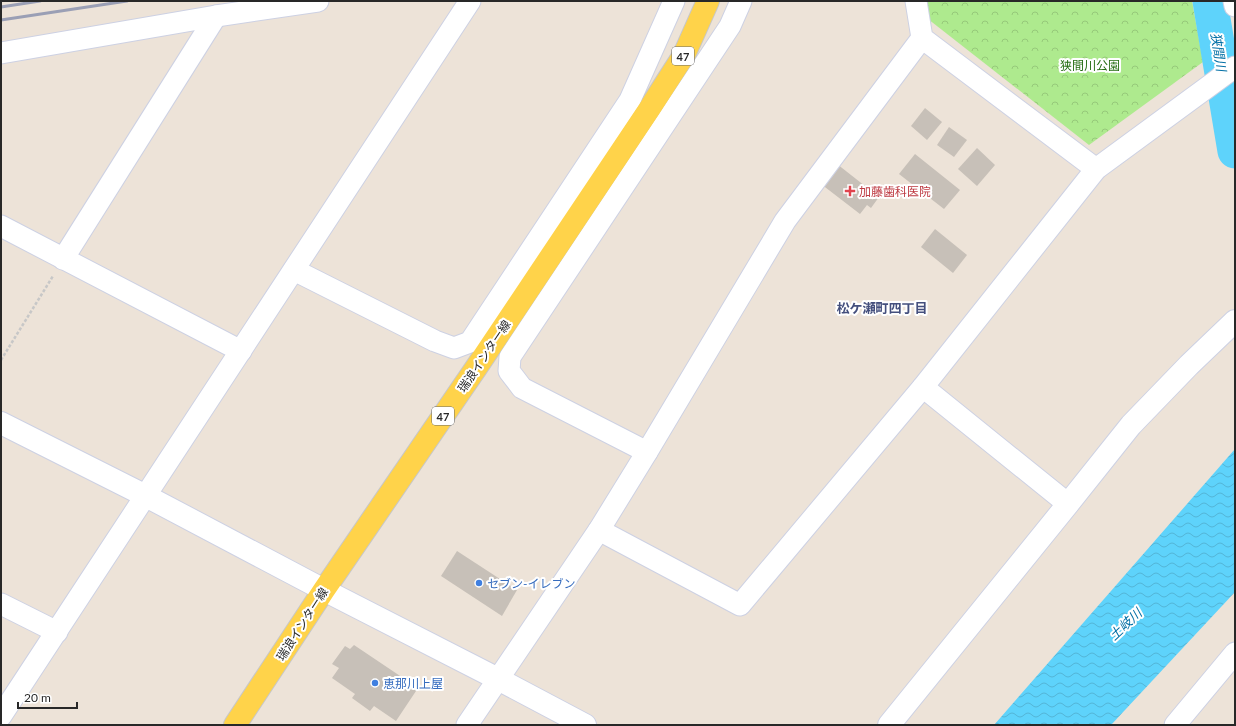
<svg xmlns="http://www.w3.org/2000/svg" width="1236" height="726" font-family="Lato,'Noto Sans JP',sans-serif">
  <defs>
    <pattern id="park-crowns" width="20" height="18" patternUnits="userSpaceOnUse"><rect width="20" height="18" fill="#aeea8e"/><path d="M2 6a3 3 0 1 1 6 0M12 15a3 3 0 1 1 6 0" fill="none" stroke="#96c97a"/></pattern>
    <pattern id="water-waves" width="16" height="10" patternUnits="userSpaceOnUse"><rect width="16" height="10" fill="#5ed3fb"/><path d="M0 5q4-4 8 0t8 0" fill="none" stroke="#52b5d7"/></pattern>
  </defs>
  <rect width="100%" height="100%" fill="#ede3d8"/>
  <path fill="url(#park-crowns)" d="M925,1H1192L1203,62L1089,145L928,19Z"/>
  <path fill="url(#water-waves)" d="M1235,449V592L1111,725H994Z"/>
  <g fill="none" stroke-linecap="round" stroke-linejoin="round">
    <path stroke="#5ed3fb" stroke-width="35" d="M1210,1L1235,151"/>
  </g>
  <g fill="#c7c0b8">
    <path d="M925,108L942,122L927,140L911,126Z"/>
    <path d="M949,127L967,140L954,157L937,145Z"/>
    <path d="M977,148L995,165L977,186L958,169Z"/>
    <path d="M915,154L960,190L944,209L899,174Z"/>
    <path d="M837,164L879,197L871,208L867,205L860,214L821,184Z"/>
    <path d="M935,229L967,255L953,273L921,247Z"/>
    <path d="M457,551L517,590L502,616L441,576Z"/>
    <path d="M354,645L418,688L396,721L374,706L370,711L352,698L355,694L332,678L339,668L332,664L345,646L350,649Z"/>
  </g>
  <g fill="none" stroke-linecap="round" stroke-linejoin="round">
    <defs>
      <g id="street">
        <path d="M916,1L922,38L1096,169"/>
        <path d="M1234,1L1235,6"/>
        <path d="M1,53L216,16L318,1"/>
        <path d="M1,226L241,351"/>
        <path d="M63,259L216,16"/>
        <path d="M294,270L435,341L454,348L470,342L630,100L674,1"/>
        <path d="M923,387L1068,504"/>
        <path d="M647,452L522,388L509,371L510,357L730,26L741,1"/>
        <path d="M599,530L740,605L923,387L1096,169L1235,67"/>
        <path d="M1,604L57,632"/>
        <path d="M1,716L470,1"/>
        <path d="M467,725L599,530L647,452L785,221L922,38"/>
        <path d="M1175,725L1235,653"/>
      </g>
      <g id="secondary">
        <path d="M1,423L146,496L324,590L498,679L585,725"/>
        <path d="M889,725L1068,504L1131,425L1189,365L1235,321"/>
      </g>
      <path id="primary" d="M235,725L324,590L476,368L650,108L684,55L708,1"/>
    </defs>
    <use href="#street" stroke="#cdd1e3" stroke-width="23"/>
    <use href="#secondary" stroke="#cdd1e3" stroke-width="24"/>
    <use href="#primary" stroke="#c7c7c7" stroke-width="24"/>
    <path stroke="#c7c7c7" stroke-width="2.5" stroke-dasharray="3 2" stroke-linecap="butt" d="M1,360L53,276"/>
    <use href="#street" stroke="#fff" stroke-width="21"/>
    <use href="#secondary" stroke="#fff" stroke-width="22"/>
    <use href="#primary" stroke="#ffd34a" stroke-width="22"/>
    <g stroke="#9a9fb5" stroke-width="3">
      <path d="M1,7L40,1"/>
      <path d="M1,20L127,1"/>
    </g>
  </g>
  <path fill="#e0444e" stroke="#fff" stroke-width="1.5" d="M848 185h4v4h4v4h-4v4h-4v-4h-4v-4h4z"/>
  <g fill="#3f7fe0" stroke="#fff" stroke-width="1.5">
    <circle cx="479" cy="583" r="4"/>
    <circle cx="375" cy="683" r="4"/>
  </g>
  <g text-anchor="middle" dominant-baseline="central" stroke-width="4" stroke-linejoin="round" paint-order="stroke">
    <g fill="#fff" stroke="#686868" stroke-width="1">
      <rect x="672" y="47" width="22" height="18" rx="3"/>
      <rect x="432" y="407" width="22" height="18" rx="3"/>
    </g>
    <g font-size="11" font-weight="bold" fill="#282828">
      <text x="683" y="56">47</text>
      <text x="443" y="416">47</text>
    </g>
    <g font-size="12" fill="#256c12" stroke="#fff">
      <text x="1090" y="65">狭間川公園</text>
    </g>
    <g font-size="12" fill="#be3a42" stroke="#fff" text-anchor="start">
      <text x="859" y="191">加藤歯科医院</text>
    </g>
    <g font-size="12" fill="#282828" stroke="#fff">
      <text transform="translate(484 356) rotate(-56)">瑞浪インター線</text>
      <text transform="translate(302 624) rotate(-57)">瑞浪インター線</text>
    </g>
    <g font-size="12" fill="#366cbe" stroke="#fff" text-anchor="start">
      <text x="487" y="583">セブン-イレブン</text>
      <text x="383" y="683">恵那川上屋</text>
    </g>
    <g font-size="13" font-style="italic" fill="#006ea4" stroke="#fff">
      <text transform="translate(1219 52) rotate(81)">狭間川</text>
      <text transform="translate(1125 624) rotate(-43)">土岐川</text>
    </g>
    <g font-size="13" font-weight="bold" fill="#444f7d" stroke="#fff">
      <text x="882" y="308">松ケ瀬町四丁目</text>
    </g>
  </g>
  <rect width="1236" height="726" fill="none" stroke="#282828" stroke-width="4"/>
  <path d="M18 702v6h59v-6" fill="none" stroke="#282828" stroke-width="2"/>
  <text x="24" y="702" font-size="12" fill="#282828" stroke="#ffffff" stroke-width="3" paint-order="stroke">20 m</text>
</svg>
